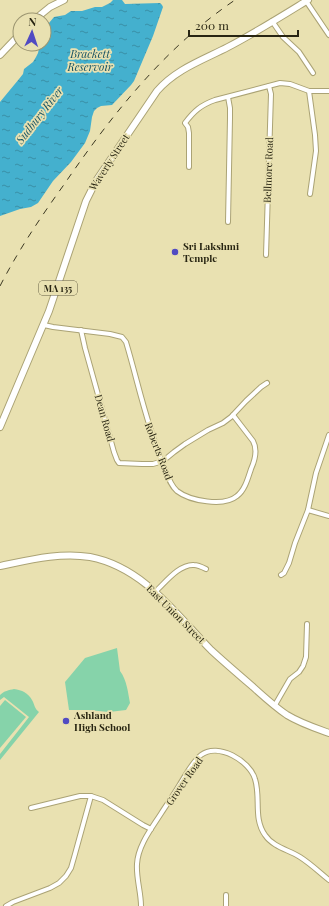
<svg xmlns="http://www.w3.org/2000/svg" width="329" height="906" font-family="'Playfair Display',serif">
  <defs>
    <pattern id="water-ripples" width="26" height="14" patternUnits="userSpaceOnUse"><rect width="26" height="14" fill="#44b0ce"/><path d="M2 4q2-2 4 0t4 0M15 11q2-2 4 0t4 0" fill="none" stroke="#398fa6"/></pattern>
  </defs>
  <rect width="100%" height="100%" fill="#e9e1b1"/>
  <g fill="#86d3aa">
    <path d="M117,648L120,671C127,680 128,693 130,703L126,710L109,712L88,710H69L65,682L85,658Z"/>
    <path d="M14,689C22,690 28,693 32,700C35,705 34,708 39,712L0,760V754L29,717L4,697L0,700V695C4,691 9,690 14,689Z"/>
    <path d="M5,700L26,717L0,748V706Z"/>
  </g>
  <path fill="url(#water-ripples)" d="M113,0H122L125,4L160,3L162,5L163,7L153,36L134,81L131,85L112,105L101,106L97,108L94,111L92,117L90,131L85,143L71,162L53,181L38,203L31,207L20,209L0,216V102L19,79L23,74L24,69L33,62L36,57L38,53L40,44H44V36L48,27L49,23L54,17L65,15L71,11H82L95,7H102L110,3Z"/>
  <g fill="none" stroke-linecap="round" stroke-linejoin="round">
    <defs>
      <g id="street">
        <path d="M306,1L329,35"/>
        <path d="M272,21L283,37L299,52L313,73"/>
        <path d="M309,91L315,135L316,151L310,194"/>
        <path d="M228,97L230,108V118L228,222"/>
        <path d="M189,167V133L188,127L185,123C194,111 201,105 215,100L280,83L290,84L309,91H329"/>
        <path d="M266,255L271,94L269,86"/>
        <path d="M44,325L53,327L110,334L122,337L126,342C138,382 146,423 162,461C167,471 168,483 177,491C190,501 224,507 237,496C245,490 248,478 251,469C255,460 258,450 253,441L233,415"/>
        <path d="M81,330L85,348L114,452L117,460L119,463L142,464H153L163,461L174,452L185,444L208,430L223,423L231,417L246,401L261,387L267,383"/>
        <path d="M308,510L329,516"/>
        <path d="M281,575L284,573L289,563L295,543L308,510L316,473L329,435"/>
        <path d="M155,592C165,583 179,564 194,565C198,565 202,567 206,569"/>
        <path d="M275,705L290,679L299,672L303,666L306,657L307,624"/>
        <path d="M31,808L80,796H91L103,800L143,825L151,829"/>
        <path d="M226,895V906"/>
        <path d="M6,906L13,902L50,888L59,883L66,876L71,868L75,854L91,796"/>
        <path d="M141,906C141,892 136,878 137,864C138,845 152,828 162,812C168,803 174,794 180,784C186,775 192,762 201,755C218,742 250,761 255,779C261,798 253,818 265,835C273,847 289,850 300,857C311,864 319,872 329,880"/>
      </g>
      <g id="secondary">
        <path d="M34,20L50,7L64,0"/>
        <path d="M0,55L20,34"/>
        <path d="M0,566C29,560 60,552 90,557C143,567 176,614 211,650C224,662 238,674 252,686C263,696 275,707 287,715C300,723 315,728 329,733"/>
      </g>
      <path id="primary" d="M0,427L49,311L86,201L96,181L157,91C176,69 203,60 228,47C255,33 282,16 308,0"/>
    </defs>
    <use href="#street" stroke="#aba375" stroke-width="6"/>
    <use href="#secondary" stroke="#aba375" stroke-width="8"/>
    <use href="#primary" stroke="#aba375" stroke-width="8"/>
    <use href="#street" stroke="#fff" stroke-width="4"/>
    <use href="#secondary" stroke="#fff" stroke-width="6"/>
    <use href="#primary" stroke="#fff" stroke-width="6"/>
    <path stroke="#3c3822" stroke-width="1" stroke-dasharray="7 7" stroke-linecap="butt" d="M0,286C18,251 40,218 63,186C111,116 164,48 235,0"/>
  </g>
  <g fill="#514bc2" stroke="#e9e1b1" stroke-width="1.5">
    <circle cx="175" cy="252" r="4"/>
    <circle cx="66" cy="721" r="4"/>
  </g>
  <g text-anchor="middle" dominant-baseline="central" stroke-width="3.5" stroke-linejoin="round" paint-order="stroke">
    <rect fill="#e9e1b1" stroke="#625d42" stroke-width="1" x="39" y="281" width="38" height="14" rx="3"/>
    <g font-size="9" font-weight="bold" fill="#282512">
      <text x="58" y="288">MA 135</text>
    </g>
    <g font-size="10" fill="#282512" stroke="#e9e1b1">
      <text transform="translate(109 162) rotate(-57)">Waverly Street</text>
      <text transform="translate(268 170) rotate(-88)">Bellmore Road</text>
      <text transform="translate(105 418) rotate(74)">Dean Road</text>
      <text transform="translate(159 451) rotate(69)">Roberts Road</text>
      <text transform="translate(176 614) rotate(45)">East Union Street</text>
      <text transform="translate(184 781) rotate(-55)">Grover Road</text>
    </g>
    <g font-size="10" font-weight="bold" fill="#282512" stroke="#e9e1b1" text-anchor="start">
      <text x="183" y="246">Sri Lakshmi<tspan x="183" dy="12">Temple</tspan></text>
      <text x="74" y="715">Ashland<tspan x="74" dy="12">High School</tspan></text>
    </g>
    <g font-size="11" font-style="italic" fill="#165263" stroke="#e9e1b1">
      <text x="90" y="53">Brackett<tspan x="90" dy="13">Reservoir</tspan></text>
      <text transform="translate(39 115) rotate(-52)">Sudbury River</text>
    </g>
  </g>
  <g transform="translate(32 32) rotate(3)"><circle r="19" fill="#e9e1b1" stroke="#9c9671"/>
  <path d="M0-3L7 15L0 10L-7 15Z" fill="#514bc2"/>
  <text y="-6" font-size="11" font-weight="bold" text-anchor="middle" fill="#282512">N</text>
  </g>
  <path d="M189 30v6h109v-6" fill="none" stroke="#282512" stroke-width="2"/>
  <text x="195" y="30" font-size="12" fill="#282512" stroke="#e9e1b1" stroke-width="3" paint-order="stroke">200 m</text>
</svg>
